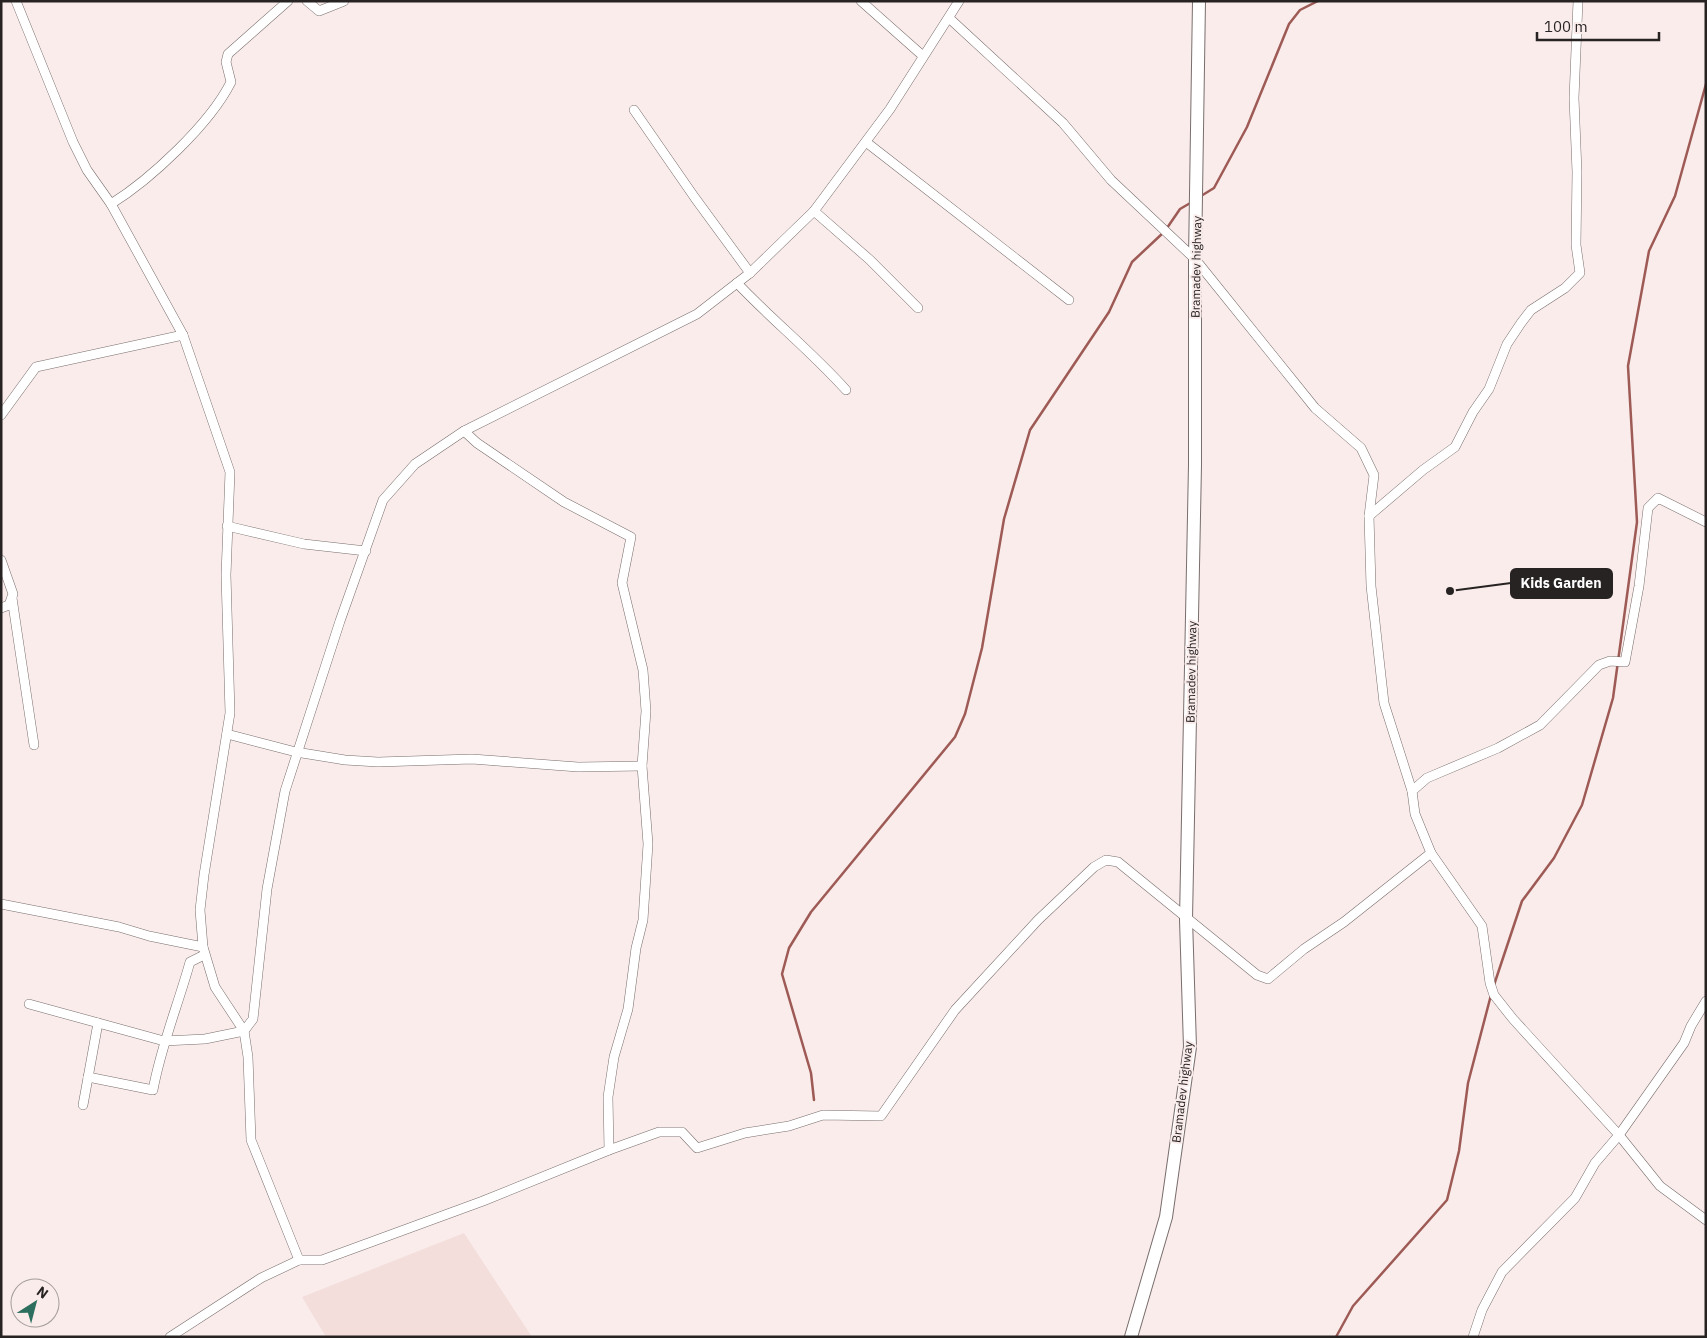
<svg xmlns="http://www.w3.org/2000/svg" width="1707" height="1338" font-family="'IBM Plex Sans',sans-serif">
  <rect width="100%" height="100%" fill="#f9eceb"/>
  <path fill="#f3dedc" d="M464,1233L532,1337H326L302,1297Z"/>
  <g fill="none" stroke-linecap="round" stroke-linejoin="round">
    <g stroke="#9e5a55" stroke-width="2.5">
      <path d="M1201,196L1214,188L1247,127L1289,24L1300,10L1318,1"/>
      <path d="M1167,228L1180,209L1192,202"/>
      <path d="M1494,985L1522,901L1554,858L1582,805L1613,698L1637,522L1628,366L1649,251L1675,196L1706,84"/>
      <path d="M814,1100L811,1073L782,974L789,948L811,912L955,737L965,714L982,648L1004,519L1030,430L1109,312L1132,262L1164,232"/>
      <path d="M1336,1337L1353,1306L1447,1200L1459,1151L1468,1083L1491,995"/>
    </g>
    <defs>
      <g id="street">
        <path d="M16,1L73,142L87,170L111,204L183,335L230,472L226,575L230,713L204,875L200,910L203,947L215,987L244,1031L248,1057L251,1140L299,1260"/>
        <path d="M307,1L319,11L344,1"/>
        <path d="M861,1L923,56"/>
        <path d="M949,18L1063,123L1111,180L1195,259L1315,408L1361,448L1374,475L1369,516L1371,586L1384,703L1412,791"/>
        <path d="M634,110L695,198L750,273"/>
        <path d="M866,142L1069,300"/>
        <path d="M111,204C151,179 210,124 231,82L226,62L228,54L288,1"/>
        <path d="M814,211L870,260L918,308"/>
        <path d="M737,283C772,320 812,352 846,390"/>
        <path d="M1,415L36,367L183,335"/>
        <path d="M464,431L477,443L564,502L631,537L622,583L643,670L646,711L642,766L648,844L643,920L636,948L628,1009L614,1057L608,1097L609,1150"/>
        <path d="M1369,516L1423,470L1455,447L1473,412L1489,389L1507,344L1521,323L1531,310L1565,288L1580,273L1576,245L1577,172L1574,98L1578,1"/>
        <path d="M227,526L304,544L366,551"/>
        <path d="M1,560L13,594L9,605L1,608"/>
        <path d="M12,598L34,745"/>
        <path d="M227,734L296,752L345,760L378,762L472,759L578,767L642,766"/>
        <path d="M1431,853L1482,926L1490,983L1494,995L1513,1019L1619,1135L1660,1186L1706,1220"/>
        <path d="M1,904L119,927L149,936L203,947"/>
        <path d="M29,1004L164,1041L205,1039L244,1031L253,1019L267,889L285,791L340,621L383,500L415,464L464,431L697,314L750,273L814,211L890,109L959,1"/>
        <path d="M88,1077L153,1090C161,1046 178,1005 190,962L204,955"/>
        <path d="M83,1105L98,1023"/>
        <path d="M170,1337L261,1278L299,1260H322L483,1201L609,1150L659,1132H682L697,1148L745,1133L789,1126L823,1115L881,1116L955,1010L1038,920L1094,867L1106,860L1118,862L1257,975L1268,979L1304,949L1344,922L1431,853L1415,814L1412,791L1427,778L1498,748L1540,725L1599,665L1610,661L1625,662L1639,586L1648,508L1658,498L1706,522"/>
        <path d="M1473,1337L1482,1310L1502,1272L1575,1198L1595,1163L1619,1135L1684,1043L1691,1026L1706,1001"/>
      </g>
      <path id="secondary" d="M1131,1337L1166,1217L1190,1047L1186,919L1195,465V259L1199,1"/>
    </defs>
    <use href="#street" stroke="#796e6d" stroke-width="10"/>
    <use href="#secondary" stroke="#796e6d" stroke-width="14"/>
    <use href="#street" stroke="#fff" stroke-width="9"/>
    <use href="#secondary" stroke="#fff" stroke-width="12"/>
  </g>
  <g text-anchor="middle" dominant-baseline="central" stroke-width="4" stroke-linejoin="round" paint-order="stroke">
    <g font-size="12" fill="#282323" stroke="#f9eceb">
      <text transform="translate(1196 267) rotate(-89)">Bramadev highway</text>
      <text transform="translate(1191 672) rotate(-89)">Bramadev highway</text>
      <text transform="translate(1182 1092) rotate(-83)">Bramadev highway</text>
    </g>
  </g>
  <path fill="none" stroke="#282323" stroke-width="2" d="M1450 591L1511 583"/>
  <circle fill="#282323" stroke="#f9eceb" stroke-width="2" cx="1450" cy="591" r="5"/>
  <rect fill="#282323" stroke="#282323" stroke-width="2" x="1511" y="569" width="101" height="29" rx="5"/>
  <g font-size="14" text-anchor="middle" font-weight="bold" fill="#fff">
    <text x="1561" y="588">Kids Garden</text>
  </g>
  <rect width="1707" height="1338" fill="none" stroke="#282323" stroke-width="5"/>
  <g transform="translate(35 1303) rotate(36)"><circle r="24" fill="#f9eceb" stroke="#a59c9b"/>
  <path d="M0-4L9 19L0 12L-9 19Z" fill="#2d6f5f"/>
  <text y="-8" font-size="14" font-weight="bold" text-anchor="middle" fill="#282323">N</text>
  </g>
  <path d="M1537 32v8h122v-8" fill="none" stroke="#282323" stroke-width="2.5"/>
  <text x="1544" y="32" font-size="15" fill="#282323" stroke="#f9eceb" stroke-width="4" paint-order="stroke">100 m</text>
</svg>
